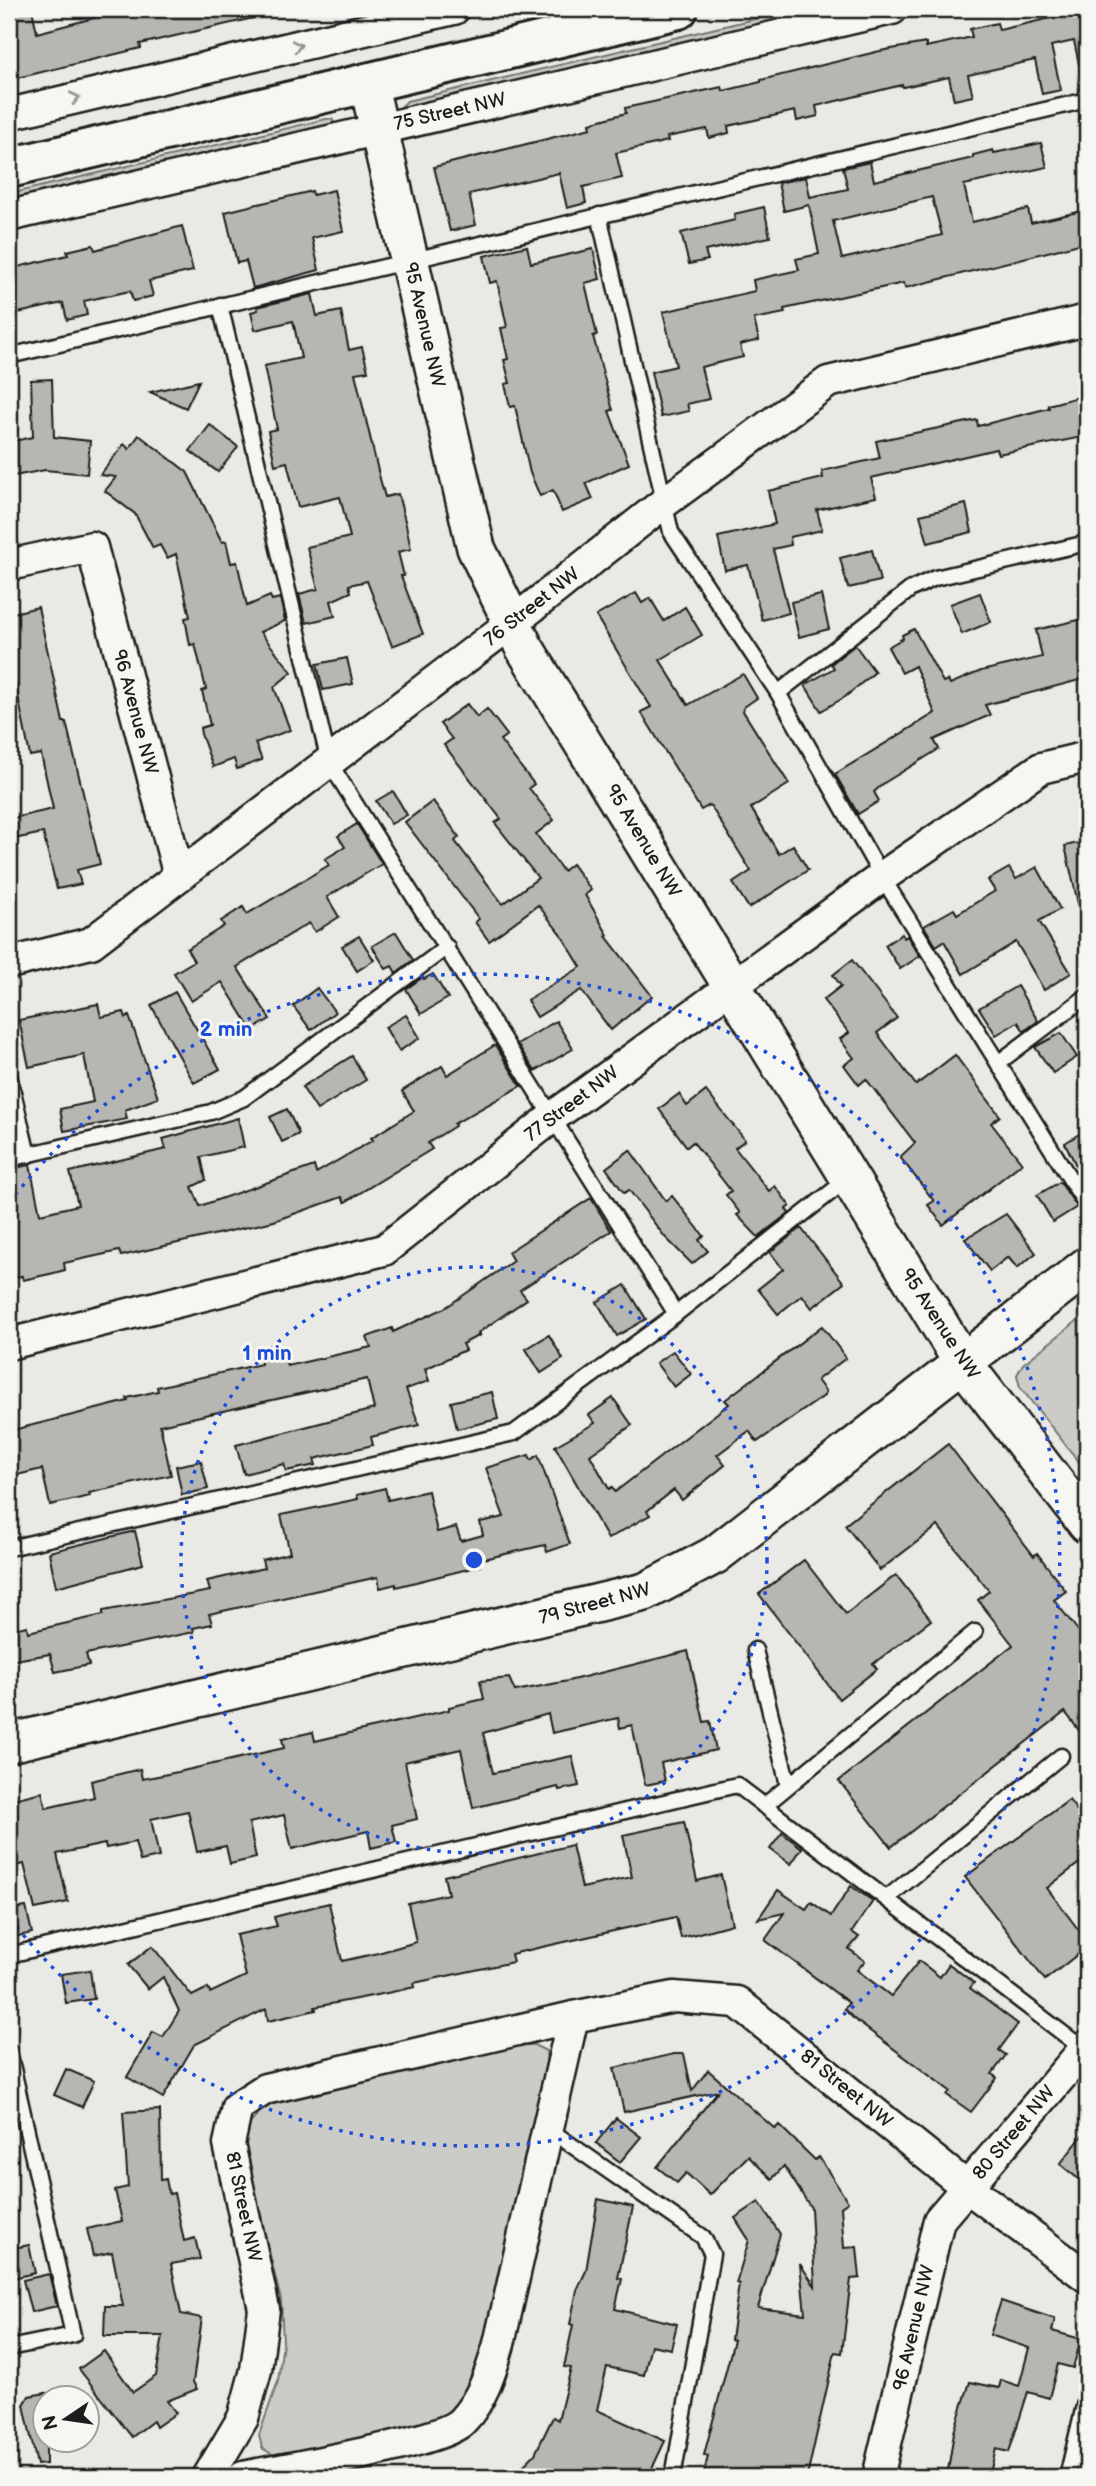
<svg xmlns="http://www.w3.org/2000/svg" width="1096" height="2486" font-family="'Balsamiq Sans',sans-serif">
  <rect width="100%" height="100%" fill="#e9e9e5"/>
  <filter id="ink" filterUnits="userSpaceOnUse"><feTurbulence type="fractalNoise" baseFrequency=".0143" numOctaves="2"/><feDisplacementMap in="SourceGraphic" scale="14" xChannelSelector="R" yChannelSelector="G"/><feConvolveMatrix kernelMatrix="1 2 1 2 8 2 1 2 1" color-interpolation-filters="sRGB"/></filter>
  <g filter="url(#ink)">
    <g fill="#cbcbc7" stroke="#747472" stroke-width="2">
      <path d="M797,9H841L403,110L401,107L407,101Z"/>
      <path d="M326,119H332L334,123L331,128L9,205V194Z"/>
      <path d="M1087,1313V1472L1020,1387L1017,1375L1023,1364Z"/>
      <path d="M519,2045H534L546,2051L547,2069L475,2383L454,2408L435,2421L282,2460L262,2448L259,2435L278,2381L283,2342L281,2300L243,2145L248,2126L265,2106Z"/>
    </g>
    <g fill="#b6b6b3" stroke="#1c1c1c" stroke-width="2" fill-rule="evenodd">
      <path d="M9,9H32L37,33L128,9H257L258,17L140,44L141,48L9,80Z"/>
      <path d="M1067,9H1087V63L1079,64L1074,41L1051,46L1061,90L1042,94L1035,60L968,75L973,96L954,100L949,77L903,87L902,85L816,106L818,116L797,121L795,111L728,126L729,133L709,138L707,129L667,137L668,141L616,153L622,178L583,187L586,203L567,208L559,173L469,194L476,225L450,231L434,167L591,128L590,123L626,113L625,108L722,87L723,91L761,82V80L880,51L926,43V47L972,37L970,29L997,23L999,30L1068,14Z"/>
      <path d="M1041,143L1047,167L964,185L972,222L1028,209L1031,223L1082,211L1087,242L905,288L904,283L784,309L785,313L754,319L759,340L740,345L743,357L701,367L709,399L687,404L689,411L661,417L651,372L676,366L663,312L755,291L753,280L799,270L796,259L819,254L809,205L784,211L778,183L806,177L810,197L848,189L843,168L870,162L874,181L973,158V155L993,150L994,153ZM932,197L942,235L842,259L833,221Z"/>
      <path d="M334,190L343,231L312,238L319,270L253,288L246,261L237,263L225,212L312,191L313,195Z"/>
      <path d="M764,207L770,237L705,251L708,260L689,264L681,233L735,220L734,214Z"/>
      <path d="M182,226L193,271L149,281L153,296L133,301L130,291L84,301L87,315L67,320L63,303L9,315V269L68,255L67,251L93,245L95,250Z"/>
      <path d="M527,246L531,263L593,249L600,279L585,283L597,335L593,336L612,407L613,410L609,411L629,464L586,483L593,499L562,512L553,490L540,496L530,473L515,406L510,407L505,384L510,383L504,360L508,359L501,328L507,327L497,281L490,283L484,256Z"/>
      <path d="M312,294L317,316L341,311L349,350L362,347L368,371L355,373L379,475L385,497L398,494L406,525L411,549L398,552L404,576H401L423,634L392,646L367,581L349,585L351,592L331,601L335,616L306,623L299,594L318,589L307,547L350,537L340,497L298,507L287,462L275,465L268,431L277,429L264,366L301,358L293,321L255,330L251,312L258,310L257,307Z"/>
      <path d="M52,379L54,437L90,441L87,474L45,470L9,477V442L33,437L31,380Z"/>
      <path d="M199,381L186,408L150,392Z"/>
      <path d="M1078,397L1087,436L998,454L996,449L871,478L876,497L817,510L822,530L790,537L791,545L773,549L789,613L762,620L748,565L725,570L718,537L775,524L768,491L823,478L822,471L880,458L876,441L977,420L978,426L1049,408L1048,405Z"/>
      <path d="M210,425L238,447L218,472L190,451Z"/>
      <path d="M139,435L187,472L222,542L226,541L231,563L237,562L247,606L270,596L272,600L280,598L285,621L260,632L292,672L274,687L290,730L255,743L262,760L237,769L234,759L213,767L201,734L200,728L210,725L202,691L206,689L195,644L190,645L185,618L190,617L176,554L167,558L160,545L153,548L135,514L105,491L116,477L100,475L124,444L129,449Z"/>
      <path d="M966,504L972,532L928,543L920,515Z"/>
      <path d="M872,550L880,581L848,588L840,558Z"/>
      <path d="M636,593L642,603L650,598L664,621L685,607L702,635L660,660L688,705L743,674L757,698L744,707L743,711L789,784L751,808L779,854L793,845L808,870L749,908L733,883L751,871L710,805L701,810L641,712L651,707L596,616Z"/>
      <path d="M980,593L991,622L962,634L950,604Z"/>
      <path d="M821,595L829,629L799,637L791,602Z"/>
      <path d="M38,607L63,722H66L100,864L77,870L81,884L57,889L43,833L9,840V819L53,809L41,754L30,756L9,651V614Z"/>
      <path d="M1087,618V678L985,705L990,715L934,740L939,749L884,783L874,792L879,801L858,814L835,774L935,713L915,666L902,673L888,647L903,638L902,635L914,629L943,682L948,680L950,684L981,671L1042,657L1036,630Z"/>
      <path d="M855,645L875,672L845,697L821,711L805,685L834,668L831,664Z"/>
      <path d="M347,658L353,684L323,690L317,664Z"/>
      <path d="M467,704L477,717L487,709L507,735L500,740L534,784L529,788L554,820L536,834L563,871L572,864L591,890L585,895L608,935L606,936L652,996L611,1030L581,990L537,1017L527,1000L581,967L562,936L538,905L489,941L475,922L479,919L405,822L433,801L459,837L455,841L503,904L538,878L495,823L501,819L444,745L452,739L440,724Z"/>
      <path d="M393,791L407,815L391,824L376,801Z"/>
      <path d="M357,824L382,864L327,897L339,917L315,932L309,923L237,967L270,1019L252,1030L222,982L191,1001L174,973L194,961L187,949L224,926L221,921L243,907L247,914L329,865L325,859L345,847L338,836Z"/>
      <path d="M1087,841V907L1079,908L1065,846Z"/>
      <path d="M1037,867L1060,909L1039,921L1071,973L1044,990L1016,942L963,974L944,941L936,946L924,926L954,909L957,914L995,891L988,880L1009,868L1016,879Z"/>
      <path d="M396,932L413,960L396,973L392,966L386,969L372,946Z"/>
      <path d="M902,934L904,938L907,936L920,956L900,969L885,945Z"/>
      <path d="M359,936L374,960L357,971L342,946Z"/>
      <path d="M852,960L897,1018L877,1033L916,1085L955,1055L1000,1116L991,1123L1022,1163L943,1225L928,1205L934,1201L900,1157L915,1143L866,1079L859,1085L844,1065L854,1058L840,1039L849,1033L823,1000L841,986L833,975Z"/>
      <path d="M433,974L448,998L421,1014L406,989L423,977L424,979Z"/>
      <path d="M1017,986L1038,1021L1024,1031L1018,1022L996,1035L979,1008Z"/>
      <path d="M317,988L335,1012L311,1030L293,1006Z"/>
      <path d="M175,992L220,1069L194,1083L151,1005Z"/>
      <path d="M98,1004L101,1017L124,1012L126,1018L129,1016L158,1098L125,1110L127,1119L64,1131L60,1109L93,1102L84,1055L29,1067L19,1020Z"/>
      <path d="M406,1015L420,1038L399,1051L385,1027Z"/>
      <path d="M556,1021L573,1049L535,1071L517,1044Z"/>
      <path d="M1061,1033L1077,1057L1053,1073L1035,1047Z"/>
      <path d="M495,1045L521,1086L454,1124L455,1126L428,1143L432,1149L345,1202L342,1197L274,1221L121,1256L119,1251L64,1263L65,1270L54,1273L23,1280L22,1276L9,1278V1169L30,1165L40,1214L78,1205L70,1172L166,1149L163,1139L238,1118L244,1147L201,1157L206,1180L192,1187L200,1206L314,1166L316,1173L373,1140L371,1138L414,1111L402,1091L442,1066L447,1075Z"/>
      <path d="M352,1056L366,1080L317,1110L302,1087Z"/>
      <path d="M706,1091L745,1140L735,1148L769,1191L775,1186L790,1206L786,1209L789,1213L758,1237L737,1215L740,1213L726,1195L731,1191L693,1142L687,1147L659,1109L679,1094L687,1106Z"/>
      <path d="M287,1109L299,1134L282,1142L270,1117Z"/>
      <path d="M1087,1129V1188L1065,1143Z"/>
      <path d="M630,1150L666,1201L672,1196L704,1236L699,1240L708,1251L692,1264L665,1237L629,1190L624,1193L606,1168Z"/>
      <path d="M1060,1182L1077,1207L1053,1222L1037,1195Z"/>
      <path d="M591,1198L611,1231L520,1290L527,1299L478,1333L480,1335L462,1344L465,1350L425,1369L429,1381L406,1389L419,1425L371,1437L373,1445L314,1459L316,1465L286,1471L284,1464L244,1474L236,1445L374,1409L367,1379L160,1425L171,1475L89,1493L90,1496L50,1505L42,1469L9,1477V1431L128,1401L127,1398L158,1391L157,1387L261,1364V1360L285,1355L287,1366L371,1347L367,1337L392,1328L393,1332L445,1308L513,1261L508,1252Z"/>
      <path d="M1006,1214L1036,1253L1017,1268L1008,1257L990,1271L965,1239Z"/>
      <path d="M801,1228L844,1283L812,1308L802,1295L778,1314L758,1289L783,1269L770,1252Z"/>
      <path d="M625,1285L646,1319L617,1336L597,1302Z"/>
      <path d="M822,1326L846,1358L817,1380L826,1392L824,1396L757,1442L749,1431L717,1455L725,1465L682,1500L674,1490L647,1511L650,1515L608,1539L555,1446L595,1423L589,1415L613,1398L632,1425L590,1455L609,1489L612,1487L615,1492L729,1404L725,1400Z"/>
      <path d="M549,1335L563,1359L541,1373L526,1349Z"/>
      <path d="M673,1351L691,1374L674,1387L656,1363Z"/>
      <path d="M492,1392L498,1419L457,1429L451,1402Z"/>
      <path d="M948,1444L1034,1556L1037,1553L1066,1591L1054,1600L1087,1642V1741L1065,1712L891,1847L839,1781L1013,1645L978,1600L989,1591L938,1526L880,1570L845,1525Z"/>
      <path d="M529,1455L531,1460L538,1455L570,1544L547,1552L545,1545L479,1560L480,1566L396,1587V1584L380,1588L378,1577L209,1614L212,1624L193,1628L194,1632L86,1654L89,1665L55,1672L50,1654L9,1661V1630L27,1626L28,1632L103,1615V1611L210,1591L207,1581L264,1568L262,1560L290,1553L281,1515L358,1499L357,1495L385,1488L388,1500L428,1491L437,1532L456,1527L461,1541L483,1535L480,1522L504,1517L486,1468Z"/>
      <path d="M201,1461L208,1489L182,1495L176,1466Z"/>
      <path d="M135,1531L143,1564L56,1587L49,1552Z"/>
      <path d="M804,1560L846,1614L896,1575L931,1620L873,1664L877,1669L839,1699L759,1594Z"/>
      <path d="M688,1651L704,1722L710,1721L716,1750L661,1763L665,1781L645,1785L632,1725L620,1728L618,1718L552,1733L548,1714L483,1733L493,1773L572,1756L579,1786L559,1790L558,1787L473,1808L461,1749L409,1761L405,1762L417,1819L392,1825L396,1842L371,1848L368,1831L292,1849L284,1815L249,1823L256,1858L230,1864L226,1846L197,1852L188,1811L151,1819L159,1857L140,1861L135,1842L106,1848L105,1844L57,1854L68,1902L35,1909L24,1864L9,1867V1800L42,1792L46,1808L94,1797L91,1781L140,1769L142,1779L178,1772L284,1748L282,1739L313,1732L315,1741L449,1710V1707L484,1699L480,1681L509,1678L515,1691L568,1681Z"/>
      <path d="M1069,1800L1087,1824V1857L1047,1888L1087,1941V1947L1045,1980L965,1877Z"/>
      <path d="M684,1822L697,1881L721,1875L732,1924L681,1938L676,1917L511,1954L513,1962L414,1983L415,1987L387,1993L315,2007L316,2010L268,2021L266,2009L194,2045L163,2098L127,2077L153,2032L163,2037L179,2011L163,1977L148,1989L128,1965L152,1946L192,1996L208,1988L210,1993L246,1976L236,1935L277,1926L274,1917L329,1903L342,1961L378,1953L416,1942L408,1903L448,1894L444,1876L572,1845L582,1888L632,1877L623,1835Z"/>
      <path d="M782,1833L802,1848L791,1864L770,1849Z"/>
      <path d="M851,1886L873,1901L852,1932L859,1937L849,1949L865,1961L857,1970L891,1996L919,1961L940,1977L949,1964L974,1983L970,1988L1018,2024L999,2050L1006,2055L992,2074L997,2078L971,2112L947,2095L950,2091L854,2019L844,2009L849,2003L765,1940L784,1913L758,1919L778,1890L806,1909L811,1902L831,1916Z"/>
      <path d="M26,1907L32,1933L9,1938V1910Z"/>
      <path d="M90,1970L94,1999L66,2003L61,1974Z"/>
      <path d="M674,2054H684L692,2091L708,2070L775,2129L779,2125L815,2160L819,2157L848,2202L841,2207L844,2248L857,2247L860,2278L851,2279L842,2353L835,2352L807,2477H703L708,2456L704,2455L734,2340L731,2339L739,2284L736,2283L749,2240L735,2218L759,2202L780,2234L758,2308L805,2314L800,2264L815,2286L811,2208L784,2166L772,2179L748,2156L710,2195L686,2173L677,2183L657,2167L718,2091L624,2112L614,2068Z"/>
      <path d="M66,2069L94,2081L82,2107L54,2095Z"/>
      <path d="M160,2110L161,2180L166,2179L169,2194L174,2193L184,2241L195,2238L200,2259L171,2264L181,2314L202,2318L193,2382L197,2389L167,2401L176,2413L156,2427L153,2421L132,2437L79,2369L104,2351L133,2392L156,2376L163,2336H104L105,2306H123L112,2252L93,2256L87,2229L122,2221L115,2190L128,2187L123,2112Z"/>
      <path d="M616,2118L641,2137L620,2162L596,2143Z"/>
      <path d="M1087,2130V2186L1060,2164Z"/>
      <path d="M598,2199L633,2207L618,2278L622,2279L615,2309L677,2324L671,2349L651,2345L644,2375L607,2367L597,2410L665,2441L648,2477H512L535,2454L553,2417L558,2420L571,2368L564,2367L573,2325L570,2324L577,2290L586,2271Z"/>
      <path d="M29,2245L35,2273L9,2279V2249Z"/>
      <path d="M49,2274L57,2306L31,2312L23,2280Z"/>
      <path d="M1001,2301L1055,2319L1052,2331L1081,2339L1073,2368L1058,2364L1049,2398L1028,2392L1009,2452L996,2449L989,2477H947L954,2432L970,2382L999,2388L1001,2380L1019,2386L1029,2348L990,2335Z"/>
      <path d="M46,2393V2464L37,2465L24,2405L29,2396Z"/>
    </g>
    <g fill="none" stroke-linecap="round" stroke-linejoin="round">
      <defs>
        <g id="service">
          <path d="M599,215L671,532L778,693L882,877L1087,1206"/>
          <path d="M220,305L329,762L676,1314"/>
          <path d="M9,356L1087,100"/>
          <path d="M778,693L911,589L935,578L1087,543"/>
          <path d="M998,1063L1087,996"/>
          <path d="M9,1075L28,1155"/>
          <path d="M9,1159L211,1112L244,1098L447,947"/>
          <path d="M9,1548L514,1433L676,1314L849,1178"/>
          <path d="M755,1650L788,1785"/>
          <path d="M764,1806L975,1632"/>
          <path d="M887,1898L1061,1756"/>
          <path d="M9,1955L737,1785L1086,2051"/>
          <path d="M9,2051L73,2335L9,2348"/>
          <path d="M547,2128L703,2237L712,2254L673,2477"/>
          <path d="M1067,2477L1087,2393"/>
        </g>
        <g id="minor">
          <path d="M9,114L454,9"/>
          <path d="M9,216L892,9"/>
          <path d="M9,565L92,547L179,876"/>
          <path d="M9,963L91,943L531,608L665,502L828,382L1087,320"/>
          <path d="M9,1344L384,1250L554,1116L882,877L1041,768L1087,757"/>
          <path d="M208,2477L243,2418L256,2370L264,2309L229,2144L237,2107L265,2089L573,2017"/>
          <path d="M243,2477C281,2469 442,2443 462,2421C482,2400 491,2372 499,2344L573,2017L674,1997L737,2002L968,2188L1087,2277"/>
          <path d="M878,2477L939,2220L1087,2046"/>
        </g>
        <g id="tertiary">
          <path d="M368,82L476,548L524,647L963,1363L1087,1524"/>
          <path d="M9,1743L645,1592L715,1555L1087,1266"/>
        </g>
        <path id="primary" d="M9,168L678,9"/>
      </defs>
      <use href="#service" stroke="#1c1c1c" stroke-width="19"/>
      <use href="#minor" stroke="#1c1c1c" stroke-width="35"/>
      <use href="#tertiary" stroke="#1c1c1c" stroke-width="42"/>
      <use href="#primary" stroke="#1c1c1c" stroke-width="44"/>
      <use href="#service" stroke="#f6f6f2" stroke-width="14"/>
      <use href="#minor" stroke="#f6f6f2" stroke-width="30"/>
      <use href="#tertiary" stroke="#f6f6f2" stroke-width="37"/>
      <use href="#primary" stroke="#f6f6f2" stroke-width="38"/>
    </g>
    <defs><path id="oneway-chevron" d="M-2-3.5L2.5 0L-2 3.5" fill="none" stroke-width="1.6" stroke-linecap="round" stroke-linejoin="round" transform="scale(1.75)"/></defs>
    <g stroke="#949492">
      <use href="#oneway-chevron" transform="translate(297 46) rotate(-13)"/>
      <use href="#oneway-chevron" transform="translate(75 98) rotate(-13)"/>
    </g>
  </g>
  <g fill="none" stroke="#1d4ed8" stroke-width="3.5" stroke-dasharray="3.5 7">
    <circle cx="474" cy="1560" r="293"/>
    <path d="M9 1203A586 586 0 1 1 9 1917"/>
  </g>
  <g text-anchor="middle" dominant-baseline="central" stroke-width="6" stroke-linejoin="round" paint-order="stroke">
    <g font-size="19" fill="#1c1c1c" stroke="#f6f6f2">
      <text transform="translate(450 112) rotate(-13)">75 Street NW</text>
      <text transform="translate(424 325) rotate(77)">95 Avenue NW</text>
      <text transform="translate(532 607) rotate(-38)">76 Street NW</text>
      <text transform="translate(135 712) rotate(75)">96 Avenue NW</text>
      <text transform="translate(643 841) rotate(59)">95 Avenue NW</text>
      <text transform="translate(572 1104) rotate(-37)">77 Street NW</text>
      <text transform="translate(940 1324) rotate(57)">95 Avenue NW</text>
      <text transform="translate(595 1604) rotate(-15)">79 Street NW</text>
      <text transform="translate(846 2089) rotate(39)">81 Street NW</text>
      <text transform="translate(1014 2133) rotate(-50)">80 Street NW</text>
      <text transform="translate(243 2207) rotate(78)">81 Street NW</text>
      <text transform="translate(914 2328) rotate(-77)">96 Avenue NW</text>
    </g>
  </g>
  <circle cx="474" cy="1560" r="10" fill="#1d4ed8" stroke="#f6f6f2" stroke-width="3.5"/>
  <g font-size="21" text-anchor="middle" font-weight="bold" fill="#1d4ed8" stroke="#f6f6f2" stroke-width="6" stroke-linejoin="round" paint-order="stroke">
    <text x="226" y="1036">2 min</text>
    <text x="267" y="1360">1 min</text>
  </g>
  <rect width="1096" height="2486" fill="none" stroke="#f6f6f2" stroke-width="35"/>
  <rect x="18" y="18" width="1061" height="2451" fill="none" stroke="#1c1c1c" stroke-width="2.5" filter="url(#ink)"/>
  <g transform="translate(66 2419) rotate(257)"><circle r="33" fill="#f6f6f2" stroke="#9f9f9c" stroke-width="2"/>
  <path d="M0-5L12 26L0 18L-12 26Z" fill="#1c1c1c"/>
  <text y="-10" font-size="19" font-weight="bold" text-anchor="middle" fill="#1c1c1c">N</text>
  </g>
</svg>
